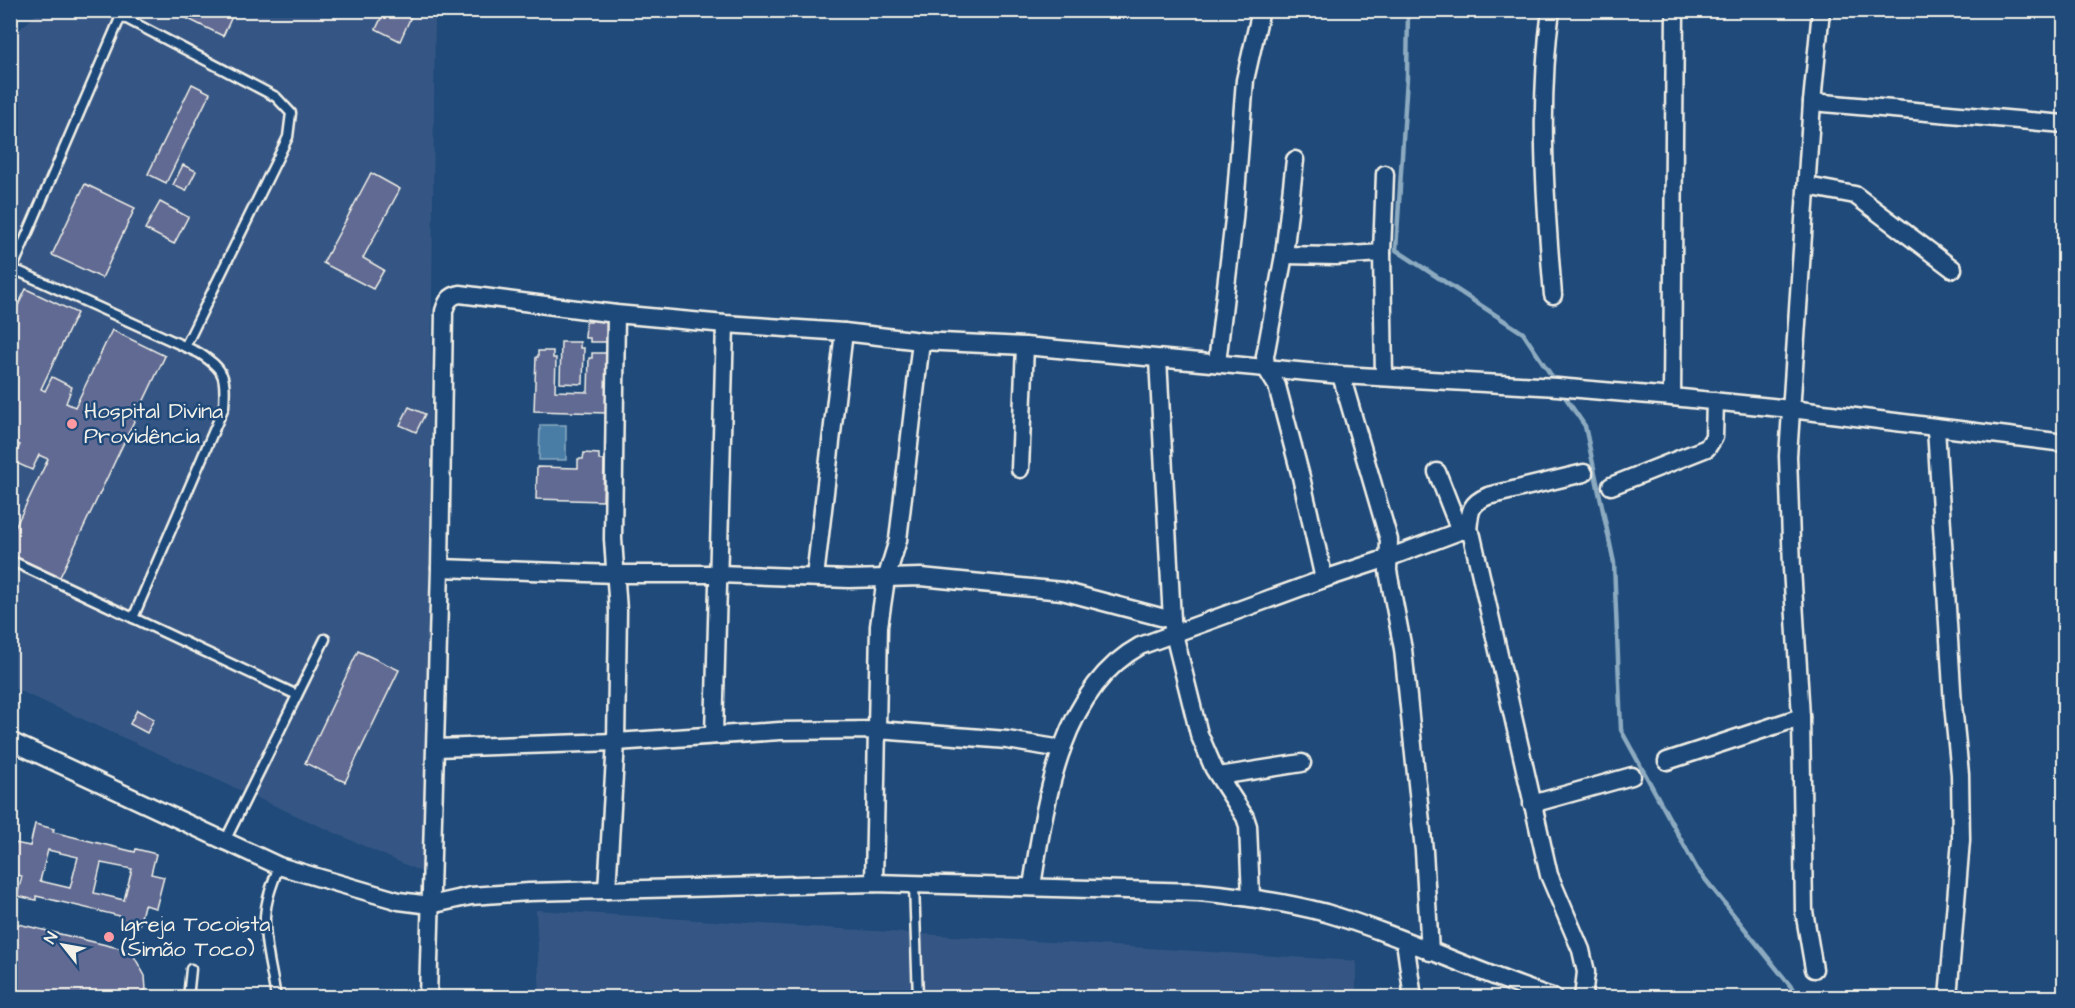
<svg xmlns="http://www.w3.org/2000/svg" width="2075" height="1008" font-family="'Architects Daughter',sans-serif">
  <rect width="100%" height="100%" fill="#1f4a7a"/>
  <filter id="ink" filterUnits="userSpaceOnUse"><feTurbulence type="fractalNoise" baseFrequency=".0167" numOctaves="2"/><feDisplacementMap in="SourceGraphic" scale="12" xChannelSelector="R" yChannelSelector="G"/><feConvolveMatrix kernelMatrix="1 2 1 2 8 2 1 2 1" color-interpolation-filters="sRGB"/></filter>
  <g filter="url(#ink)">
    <g fill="#365784">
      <path d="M40,11H435L426,874L11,687L10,38Z"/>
      <path d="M536,910L1356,961V997H540Z"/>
    </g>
    <path fill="#487da5" stroke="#8dabc0" stroke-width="1.5" d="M540,425H566V460H539Z"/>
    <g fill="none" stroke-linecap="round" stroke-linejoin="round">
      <g stroke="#8dabc0" stroke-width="4.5">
        <path d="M1408,10L1407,77L1396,250L1523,333L1555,381"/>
        <path d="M1561,391L1585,426L1614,563L1621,730L1697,869L1796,993"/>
      </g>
    </g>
    <g fill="#606a93" stroke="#f4f1e8" stroke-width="1.5" fill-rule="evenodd">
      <path d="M170,10H235L223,36Z"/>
      <path d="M385,10H414L400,41L376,29Z"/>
      <path d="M192,84L210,93L166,183L148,174Z"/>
      <path d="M183,165L196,171L186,191L173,185Z"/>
      <path d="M371,173L400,189L363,258L384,270L373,289L323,263Z"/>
      <path d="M85,184L135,208L102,278L52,255Z"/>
      <path d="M160,202L188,217L174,244L145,229Z"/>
      <path d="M26,289L77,313L41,389L45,391L52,377L72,387L66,403L75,407L112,330L165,356L59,579L10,556V538L48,459L39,455L32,470L12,461L20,445L10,441V322Z"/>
      <path d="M591,317L610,318V342H590V338H585L586,322H591Z"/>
      <path d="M561,342H580V348H584L583,384L560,383Z"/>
      <path d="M538,351H553V358H556L555,391L588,392L589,358H592V353H606V359H609L607,413L534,411L536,357H538Z"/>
      <path d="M409,407L425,414L416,432L400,425Z"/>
      <path d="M584,453L599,454V460H604L603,501L536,499L537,467L578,468V459H583Z"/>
      <path d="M358,651L399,670L345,782L305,763Z"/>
      <path d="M137,710L154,719L147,733L130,724Z"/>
      <path d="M35,824L54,829L53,832L135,852L136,849L156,854L151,874L164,877L156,908L144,905L139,926L119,921L120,916L36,896V900L17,896L22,876L10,874V861L15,843L30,846ZM48,850L78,857L70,888L40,881ZM101,863L132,869L124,900L94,893Z"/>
      <path d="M10,922L131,951L145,976L146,990L142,992L143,998H10Z"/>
    </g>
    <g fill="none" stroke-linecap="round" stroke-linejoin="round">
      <defs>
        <g id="lane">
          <path d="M109,10L121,16"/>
          <path d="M10,272H20L199,353C225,370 226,376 224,407L133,618"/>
          <path d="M11,272L121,16L276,97L291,113L288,137L185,347"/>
          <path d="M10,560L297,695"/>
          <path d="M225,841L325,639"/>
          <path d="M914,885L918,998"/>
          <path d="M188,998L191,969"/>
          <path d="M276,998C272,971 264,944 265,917C266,899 273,882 279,866"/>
        </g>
        <g id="street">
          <path d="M1551,10C1538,104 1545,201 1553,295"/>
          <path d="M1812,102L2064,124"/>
          <path d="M1295,160L1284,255L1265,356L1266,368L1277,386L1301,477L1324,579"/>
          <path d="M1807,186L1855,195L1953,269"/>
          <path d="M1284,255L1336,256L1382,253"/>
          <path d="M1158,359L1172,620L1174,634L1199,734L1214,769L1245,817L1248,826L1251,897"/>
          <path d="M1217,363L1234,219L1245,80L1261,10"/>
          <path d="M1341,375L1389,540L1388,571L1403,649L1424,851L1430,952"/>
          <path d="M1384,377L1382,253L1385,174"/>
          <path d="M1672,397L1675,10"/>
          <path d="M1936,428L1953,705L1960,774L1961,840L1948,998"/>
          <path d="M1020,469L1025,346"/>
          <path d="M1437,472L1460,531"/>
          <path d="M1611,486L1707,448L1714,437L1715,401"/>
          <path d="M440,568L615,574H719L849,579L921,577L1062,591L1172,620"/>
          <path d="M815,577L844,332"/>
          <path d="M714,735L725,324"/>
          <path d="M10,741L279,866L399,901L430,905L471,896L529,892L874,883L1199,892C1242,896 1284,902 1326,913C1404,936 1477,973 1555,998"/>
          <path d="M436,748L616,742L780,731L878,730L1007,740L1062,749"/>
          <path d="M1667,761L1801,717"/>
          <path d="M1219,776L1302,763"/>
          <path d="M1532,804L1632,776"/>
          <path d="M874,883L879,626L886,579L898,540L921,341"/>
          <path d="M1032,886C1045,804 1060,690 1140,646L1324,579L1388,558L1460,531H1468"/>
          <path d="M607,890L616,742L618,611L613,539L616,314"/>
          <path d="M1405,941L1413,998"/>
          <path d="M1814,969L1804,911L1801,717L1792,568L1788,456L1812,102L1821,10"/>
          <path d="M428,998L440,568L444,311C447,301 450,296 460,294L616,314L725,324L844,332L921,341L1025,346L1341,375L1557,387L1672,397L1791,409L2064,443"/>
          <path d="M1583,998L1586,972L1581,950L1549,875L1472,536L1468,531C1470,512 1469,504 1488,496L1584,473"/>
        </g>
      </defs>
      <use href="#lane" stroke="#f4f1e8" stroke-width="13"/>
      <use href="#street" stroke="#f4f1e8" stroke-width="21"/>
      <use href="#lane" stroke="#1f4a7a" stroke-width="8"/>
      <use href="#street" stroke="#1f4a7a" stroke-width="16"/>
    </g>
  </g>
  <g fill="#ff9aa2" stroke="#1f4a7a" stroke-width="2">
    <circle cx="72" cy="424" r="6"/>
    <circle cx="109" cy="937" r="6"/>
  </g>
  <g text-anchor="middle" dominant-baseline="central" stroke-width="5" stroke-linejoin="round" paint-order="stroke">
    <g font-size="22" fill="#f4f1e8" stroke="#1f4a7a" text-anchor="start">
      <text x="84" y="411">Hospital Divina<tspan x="84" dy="25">Providência</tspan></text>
      <text x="121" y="924">Igreja Tocoista<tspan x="121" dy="25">(Simão Toco)</tspan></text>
    </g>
  </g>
  <rect width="2075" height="1008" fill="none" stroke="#1f4a7a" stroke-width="36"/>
  <rect x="18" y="18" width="2039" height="972" fill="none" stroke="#f4f1e8" stroke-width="2" filter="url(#ink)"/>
  <g transform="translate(63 945) rotate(301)" stroke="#1f4a7a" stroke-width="4.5" paint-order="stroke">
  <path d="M0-4.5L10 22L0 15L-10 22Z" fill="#f4f1e8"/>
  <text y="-9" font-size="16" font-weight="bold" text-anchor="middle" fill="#f4f1e8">N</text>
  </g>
</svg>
